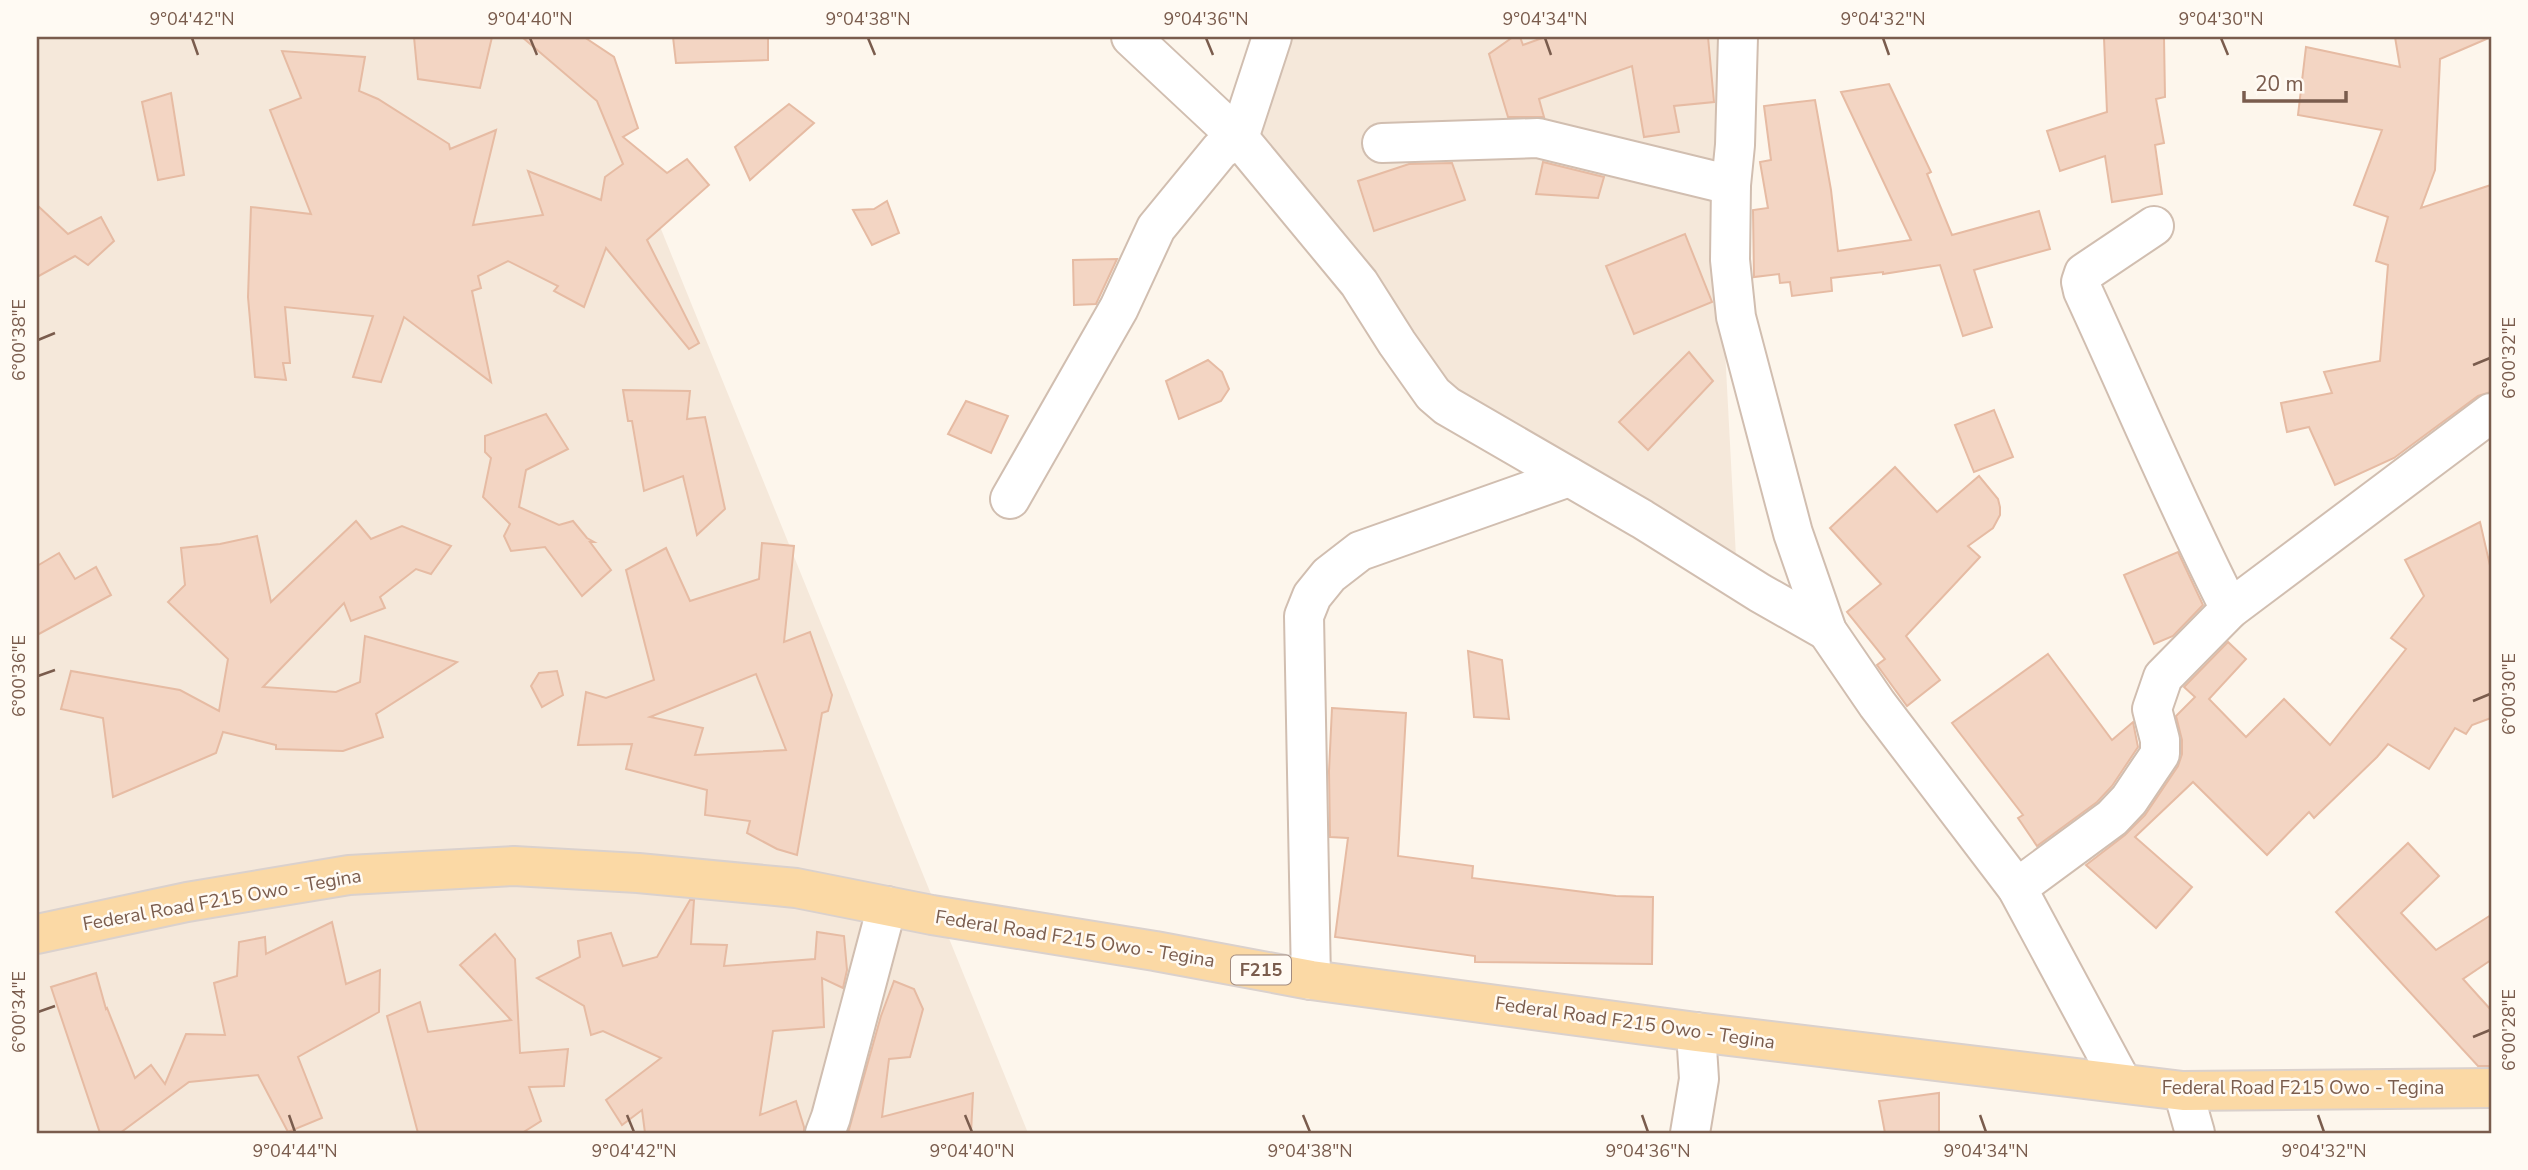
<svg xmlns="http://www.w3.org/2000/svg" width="2528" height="1170" font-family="'Nunito Sans',sans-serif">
  <rect width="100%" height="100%" fill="#fdf6ec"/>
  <g fill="#f5e8da">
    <path d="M37,37H583L1028,1133H37Z"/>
    <path d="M1274,37H1718V217L1737,576L1436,390L1246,142Z"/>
  </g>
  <g fill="#f3d5c3" stroke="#e6bba3" stroke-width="2" fill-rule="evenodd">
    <path d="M414,37H492L480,88L418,79Z"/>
    <path d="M522,37H584L614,57L638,128L623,137L667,173L687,159L709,185L647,240L699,343L689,349L606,248L584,307L554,291L558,286L508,261L478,276L481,288L472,291L491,382L404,317L381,382L353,377L373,316L285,307L290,363H283L286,380L255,377L248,297L251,207L311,214L270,110L301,98L282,51L365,57L359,91L378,99L449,144L450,149L496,130L473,225L543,215L528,171L601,200L605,177L623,164L597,101Z"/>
    <path d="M673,37H768V60L676,63Z"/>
    <path d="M1513,37H1520L1523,45L1545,37H1708L1714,102L1674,106L1679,132L1644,137L1632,66L1539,99L1544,117H1508L1489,54Z"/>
    <path d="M2395,37H2491L2440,59L2435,170L2421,208L2491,185V392L2478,396L2394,458L2335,485L2309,427L2287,432L2281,403L2332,393L2324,372L2380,361L2388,265L2376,261L2388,217L2354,205L2382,130L2298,115L2306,47L2400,67Z"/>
    <path d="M2104,38H2164L2165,97L2156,99L2164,143L2155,145L2162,194L2112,202L2105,156L2060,171L2047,131L2107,112Z"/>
    <path d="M1889,84L1931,172L1927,174L1952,235L2039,211L2050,249L1974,270L1992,327L1963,336L1940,265L1883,274V272L1831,278L1832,291L1792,296L1790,282L1780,283L1779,274L1754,277L1753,210L1768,208L1760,162L1771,160L1764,106L1815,100L1831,190L1838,251L1911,240L1841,92Z"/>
    <path d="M171,93L184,175L158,180L142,102Z"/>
    <path d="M789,104L814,123L750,180L735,147Z"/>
    <path d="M1543,162L1604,177L1598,198L1536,194Z"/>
    <path d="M1452,163L1465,200L1374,231L1358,181L1409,164Z"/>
    <path d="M887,201L899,233L872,245L853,210L874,209Z"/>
    <path d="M37,205L68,234L101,217L114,241L88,265L75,256L37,277Z"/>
    <path d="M1685,234L1712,302L1634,334L1606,266Z"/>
    <path d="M1117,259L1096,304L1074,305L1073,260Z"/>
    <path d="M1689,352L1713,381L1648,450L1619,422Z"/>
    <path d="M1208,360L1222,372L1229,389L1221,401L1179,419L1166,381Z"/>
    <path d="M623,390L690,391L687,419L705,417L725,509L697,535L683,476L644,491L632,421H628Z"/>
    <path d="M966,401L1008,416L991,453L948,434Z"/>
    <path d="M1994,410L2013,457L1974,472L1955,425Z"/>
    <path d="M546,414L568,449L526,470L519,507L559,525L573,521L587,538L594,542H590L611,570L582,596L545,547L511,551L504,536L510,524L483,497L491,458L485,452V436Z"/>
    <path d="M1895,467L1937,512L1979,476L1998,499L2000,507V515L1993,528L1968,546L1980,557L1906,636L1940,680L1907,706L1877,665L1885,659L1847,612L1881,584L1830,528Z"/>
    <path d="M356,521L371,539L402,526L451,546L431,574L416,569L380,597L385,608L351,621L344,603L263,687L336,692L360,682L365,636L457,662L376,714L383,737L343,751L276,749V745L223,732L216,753L113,797L103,718L61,709L71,671L180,690L219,711L228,659L168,602L185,585L181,548L220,544L257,536L271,602Z"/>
    <path d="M2480,522L2491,570V718L2472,725L2466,734L2455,728L2429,769L2388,744L2377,757L2314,818L2309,812L2267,855L2193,782L2135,837L2192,887L2156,928L2086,865L2125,835L2145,815L2178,766L2182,754V740L2176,716L2195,697L2184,687L2228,642L2246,659L2209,699L2246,737L2284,699L2330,745L2406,649L2391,638L2424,596L2405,560Z"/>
    <path d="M762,543L794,546L784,642L810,632L832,695L828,711L822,713L797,855L777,849L747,833L750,821L705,815L707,790L626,769L632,744L578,745L586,692L606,698L654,680L626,570L666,548L690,601L759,579ZM756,674L786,750L695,755L703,728L650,717Z"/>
    <path d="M2178,552L2203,605L2173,636L2154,644L2124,575Z"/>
    <path d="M59,553L75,579L96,567L111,595L37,635V566Z"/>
    <path d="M1468,651L1502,660L1509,719L1474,717Z"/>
    <path d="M2048,654L2112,740L2133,722L2138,747L2112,786L2097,802L2037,846L2018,818L2023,815L1952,723Z"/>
    <path d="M557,671L563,695L542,707L531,686L539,673Z"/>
    <path d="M1332,708L1406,713L1398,856L1473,866L1472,878L1616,896L1653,897L1652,964L1475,962V956L1335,937L1348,838L1330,837L1329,771Z"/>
    <path d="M2408,843L2439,876L2401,913L2436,950L2491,915V960L2463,979L2491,1010V1066H2478L2336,912Z"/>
    <path d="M690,900H694L691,944L727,945L724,966L815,959L817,932L844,936L847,970L843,988L822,978L824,1027L773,1031L760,1115L796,1101L804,1127V1133H645L642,1110L622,1125L606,1100L661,1058L603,1031L591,1035L584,1006L537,978L580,957L578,941L611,933L623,966L657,957Z"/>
    <path d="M332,922L346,984L380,970L379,1012L298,1057L322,1118L288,1132L258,1075L189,1082L120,1133H100L51,987L96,973L106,1009L107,1008L135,1078L151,1065L165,1084L186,1034L225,1035L214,983L237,976L239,942L265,937L266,954Z"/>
    <path d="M495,934L515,959L520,1053L568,1049L564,1086L529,1087L541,1121L522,1133H418L387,1016L420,1002L428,1032L511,1020L460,965Z"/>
    <path d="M894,981L914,989L923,1009L910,1057L889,1059L882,1117L973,1093L971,1133H848L881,1016Z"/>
    <path d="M1939,1093V1133H1885L1879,1101Z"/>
  </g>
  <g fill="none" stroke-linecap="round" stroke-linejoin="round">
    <defs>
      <g id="minor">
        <path d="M1131,37L1239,138L1359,283L1397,343L1433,394L1447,406L1642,519L1760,593L1827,631"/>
        <path d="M1738,37L1735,145L1731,185L1730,260L1736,317L1793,533L1827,631L1877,704L2017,888L2122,1083"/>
        <path d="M1382,143L1538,138L1731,185"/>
        <path d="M2154,226L2084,273L2081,282L2083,291C2132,397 2177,505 2230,609"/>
        <path d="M1010,499L1119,308L1156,228L1220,150L1239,138L1272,37"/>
        <path d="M2017,888L2112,818L2129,800L2160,754V740L2152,709L2163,677L2230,609L2491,413"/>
        <path d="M1311,980L1304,616L1312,596L1329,575L1360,551L1569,477"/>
        <path d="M2183,1091L2195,1133"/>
        <path d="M825,1133L831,1117L887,906"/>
        <path d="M1690,1133L1699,1079L1696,1032"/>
      </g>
      <path id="major" d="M37,934L187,902L349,875L514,866L638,873L796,888L932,915L1155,951L1311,980L1696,1032L2183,1091L2491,1088"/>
    </defs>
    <use href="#minor" stroke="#d1beb0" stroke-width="42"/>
    <use href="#major" stroke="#dad1cd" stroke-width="42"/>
    <use href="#minor" stroke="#fff" stroke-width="38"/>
    <use href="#major" stroke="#fbd9a5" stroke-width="38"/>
  </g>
  <path fill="none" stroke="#7a5c4d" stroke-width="2.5" d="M192,38L198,55M530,38L537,55M868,38L875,55M1206,38L1213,55M1545,38L1551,55M1883,38L1889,55M2221,38L2228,55M38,340L55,333M2473,365L2490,358M38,676L55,670M2473,701L2490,694M38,1012L55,1006M2473,1037L2490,1030M289,1115L295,1132M627,1115L634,1132M965,1115L972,1132M1303,1115L1310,1132M1642,1115L1648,1132M1980,1115L1986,1132M2318,1115L2324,1132"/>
  <g text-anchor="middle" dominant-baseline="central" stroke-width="5" stroke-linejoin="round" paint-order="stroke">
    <rect fill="#fffaf3" stroke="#a28b7f" stroke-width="2" x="1231" y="955.5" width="60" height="29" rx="5"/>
    <g font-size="18" font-weight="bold" fill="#7a5c4d">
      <text x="1261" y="970">F215</text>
    </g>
    <g font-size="19" fill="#7a5c4d" stroke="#fffaf3">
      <text transform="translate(222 900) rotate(-10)">Federal Road F215 Owo - Tegina</text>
      <text transform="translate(1075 939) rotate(9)">Federal Road F215 Owo - Tegina</text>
      <text transform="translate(1635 1023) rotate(8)">Federal Road F215 Owo - Tegina</text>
      <text x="2303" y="1088">Federal Road F215 Owo - Tegina</text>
    </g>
  </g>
  <rect width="2528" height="1170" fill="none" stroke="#fffaf3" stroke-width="77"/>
  <path d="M2244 91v10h102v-10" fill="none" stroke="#7a5c4d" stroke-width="3.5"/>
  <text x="2255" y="91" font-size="21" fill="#7a5c4d" stroke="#fffaf3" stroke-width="5" paint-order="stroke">20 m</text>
  <rect x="38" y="38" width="2452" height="1094" fill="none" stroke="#7a5c4d" stroke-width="2.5"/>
  <g font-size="18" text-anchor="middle" fill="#7a5c4d">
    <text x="192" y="25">9°04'42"N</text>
    <text x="530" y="25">9°04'40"N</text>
    <text x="868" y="25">9°04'38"N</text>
    <text x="1206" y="25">9°04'36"N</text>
    <text x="1545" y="25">9°04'34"N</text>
    <text x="1883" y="25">9°04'32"N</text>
    <text x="2221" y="25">9°04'30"N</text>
    <text transform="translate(19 340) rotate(-90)" y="6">6°00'38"E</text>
    <text transform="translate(2509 358) rotate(-90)" y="6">6°00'32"E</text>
    <text transform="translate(19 676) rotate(-90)" y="6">6°00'36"E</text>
    <text transform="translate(2509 694) rotate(-90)" y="6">6°00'30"E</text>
    <text transform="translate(19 1012) rotate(-90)" y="6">6°00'34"E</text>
    <text transform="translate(2509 1030) rotate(-90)" y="6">6°00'28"E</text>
    <text x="295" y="1157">9°04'44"N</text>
    <text x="634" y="1157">9°04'42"N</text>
    <text x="972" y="1157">9°04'40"N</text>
    <text x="1310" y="1157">9°04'38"N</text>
    <text x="1648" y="1157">9°04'36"N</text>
    <text x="1986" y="1157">9°04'34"N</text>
    <text x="2324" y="1157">9°04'32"N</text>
  </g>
</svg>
